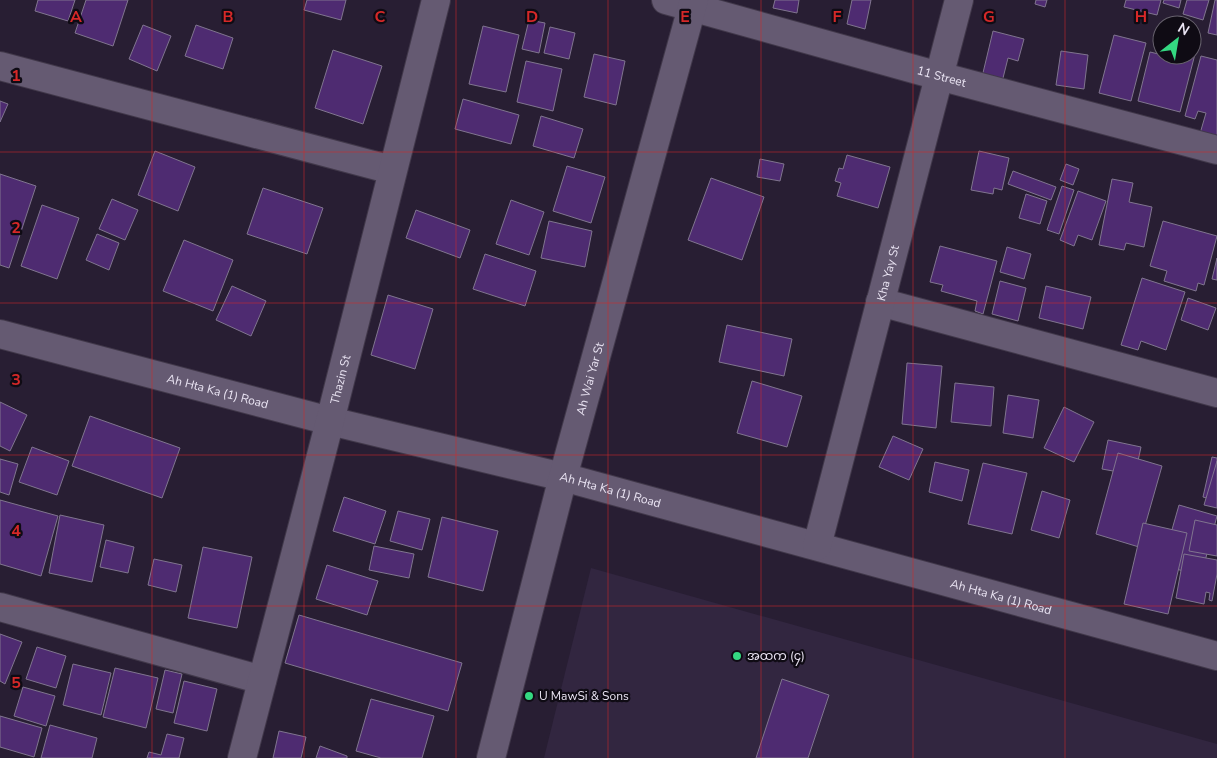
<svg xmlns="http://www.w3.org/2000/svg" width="1217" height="758" font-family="'Nunito Sans','Noto Sans Myanmar',sans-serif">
  <rect width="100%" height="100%" fill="#281e33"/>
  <path fill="#322640" d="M591,568L1217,744V758H544Z"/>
  <g fill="#4e2b71" stroke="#80758f">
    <path d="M38,0H75L68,21L35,11Z"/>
    <path d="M86,0H128L113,46L75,33Z"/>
    <path d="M307,0H346L341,20L304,10Z"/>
    <path d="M775,0H799L797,13L773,8Z"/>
    <path d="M852,0H871L865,29L847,24Z"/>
    <path d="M1036,0H1047L1045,7L1035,4Z"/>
    <path d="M1126,0H1161L1157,15L1124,7Z"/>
    <path d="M1164,0H1181L1179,8L1163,3Z"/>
    <path d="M1187,0H1209L1203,20L1183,14Z"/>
    <path d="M1215,0H1217V35L1208,33Z"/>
    <path d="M529,20L545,23L539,53L522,49Z"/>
    <path d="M143,25L171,36L157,71L129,59Z"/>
    <path d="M196,25L233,38L223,69L185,56Z"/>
    <path d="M483,26L519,35L506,92L469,84Z"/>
    <path d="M550,27L575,33L569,59L544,53Z"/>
    <path d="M993,31L1024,39L1018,61L1008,58L1002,82L982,77Z"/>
    <path d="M1114,35L1146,43L1131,101L1099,93Z"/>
    <path d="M333,50L382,66L363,124L315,108Z"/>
    <path d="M1061,51L1088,55L1084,89L1056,85Z"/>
    <path d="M1150,52L1167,56L1168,55L1195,54L1180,112L1138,101Z"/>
    <path d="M594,54L625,61L616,105L584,97Z"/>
    <path d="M1201,56L1217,60V142L1199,137L1206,113L1198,111L1195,119L1185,116Z"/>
    <path d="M526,61L562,69L553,111L517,102Z"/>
    <path d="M463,99L519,115L511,144L455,129Z"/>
    <path d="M0,101L8,104L0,122Z"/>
    <path d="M541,116L583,129L574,158L533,146Z"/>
    <path d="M155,151L195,167L178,211L138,195Z"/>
    <path d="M979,151L1009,158L1002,190L994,188L993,194L971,190Z"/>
    <path d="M847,155L890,167L878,208L837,196L841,183L835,181L839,168L843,169Z"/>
    <path d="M760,159L784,164L780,181L757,177Z"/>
    <path d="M1066,164L1079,169L1073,185L1060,180Z"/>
    <path d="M567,166L605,177L591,223L553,211Z"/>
    <path d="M1013,171L1056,187L1051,200L1008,184Z"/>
    <path d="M0,174L36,186L9,268L0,265Z"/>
    <path d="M711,178L764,197L742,260L688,240Z"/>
    <path d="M1112,179L1133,183L1129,202L1152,207L1144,247L1126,243L1124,250L1099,245Z"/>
    <path d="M1062,186L1074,190L1059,234L1047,230Z"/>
    <path d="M263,188L323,208L307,254L247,234Z"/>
    <path d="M1078,191L1106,201L1092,240L1078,235L1074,246L1060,240Z"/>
    <path d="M1026,194L1047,201L1040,224L1019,218Z"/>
    <path d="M112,199L138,210L125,240L99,229Z"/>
    <path d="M511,200L544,212L529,255L496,244Z"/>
    <path d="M42,205L79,218L57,279L21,266Z"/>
    <path d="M416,210L470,230L460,258L406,238Z"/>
    <path d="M549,221L592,231L585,267L541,258Z"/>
    <path d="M1163,221L1217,236L1204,285L1198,283L1196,291L1164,281L1167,271L1150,266Z"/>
    <path d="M97,234L119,243L109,270L86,260Z"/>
    <path d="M184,240L233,260L213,311L163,291Z"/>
    <path d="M940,246L997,261L983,314L975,311L977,301L941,291L943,285L930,282Z"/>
    <path d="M1007,247L1031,254L1024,279L1000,272Z"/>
    <path d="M485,254L536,271L525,306L473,289Z"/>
    <path d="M1217,258V280L1212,279Z"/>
    <path d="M1142,278L1185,292L1166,350L1141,341L1138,350L1121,345Z"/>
    <path d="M1000,281L1026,288L1018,321L992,314Z"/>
    <path d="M232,286L266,301L251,336L216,320Z"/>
    <path d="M1046,286L1091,297L1083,329L1039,318Z"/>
    <path d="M388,295L433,309L415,369L371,355Z"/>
    <path d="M1188,298L1216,308L1208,330L1181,320Z"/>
    <path d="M727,325L792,339L784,376L719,362Z"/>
    <path d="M907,363L942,366L936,428L902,424Z"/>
    <path d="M752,381L802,396L787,447L737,433Z"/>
    <path d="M955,383L994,387L991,426L951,422Z"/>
    <path d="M1008,395L1039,400L1033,438L1003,433Z"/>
    <path d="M0,402L27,415L10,451L0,446Z"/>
    <path d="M1064,407L1094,422L1074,462L1044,448Z"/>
    <path d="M90,416L180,448L162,498L72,466Z"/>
    <path d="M893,436L923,449L909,480L879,467Z"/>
    <path d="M1108,440L1141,447L1135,475L1102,469Z"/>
    <path d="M32,447L69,461L57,495L19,482Z"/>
    <path d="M1118,453L1162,466L1139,547L1096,534Z"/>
    <path d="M1212,457L1217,458V501L1203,497Z"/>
    <path d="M0,459L18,464L9,495L0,492Z"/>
    <path d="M1217,461V508L1204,505Z"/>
    <path d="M935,462L969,470L962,501L929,492Z"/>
    <path d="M983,463L1027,473L1012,534L968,524Z"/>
    <path d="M1042,491L1070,500L1059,538L1031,530Z"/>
    <path d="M344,497L386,511L375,544L333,531Z"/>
    <path d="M0,500L58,516L41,576L0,564Z"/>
    <path d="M1179,505L1217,516L1201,576L1162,565Z"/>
    <path d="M398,511L430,519L422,550L390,541Z"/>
    <path d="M60,515L104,525L92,582L49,573Z"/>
    <path d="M442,517L498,531L483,591L428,577Z"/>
    <path d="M1195,520L1217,525V556L1189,551Z"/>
    <path d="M1143,523L1187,533L1168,614L1124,604Z"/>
    <path d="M106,540L134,547L128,573L100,567Z"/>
    <path d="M374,546L414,554L409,578L369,570Z"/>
    <path d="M203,547L252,557L237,628L188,618Z"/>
    <path d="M1184,554L1217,560V574L1212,601L1209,600L1210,593L1206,592L1204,604L1176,598Z"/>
    <path d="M154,559L182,565L176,592L148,585Z"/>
    <path d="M327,565L378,581L367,615L316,599Z"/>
    <path d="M299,615L462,663L448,711L285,663Z"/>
    <path d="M0,634L22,642L5,684L0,681Z"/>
    <path d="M37,647L66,656L56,688L26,679Z"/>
    <path d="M73,664L111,673L101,715L63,705Z"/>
    <path d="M115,668L158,678L146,728L103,717Z"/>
    <path d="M165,670L182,674L173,713L156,709Z"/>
    <path d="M782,679L829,695L808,758H756Z"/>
    <path d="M184,681L217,689L207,731L174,723Z"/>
    <path d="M23,687L55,696L46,726L14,716Z"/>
    <path d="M371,699L434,716L422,758H381L356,751Z"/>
    <path d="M0,716L42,728L34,757L0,747Z"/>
    <path d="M50,725L97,738L92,758H41Z"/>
    <path d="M279,731L306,737L301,758H273Z"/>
    <path d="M167,734L184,738L179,758H147L149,752L161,755Z"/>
    <path d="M320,746L347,756V758H316Z"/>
  </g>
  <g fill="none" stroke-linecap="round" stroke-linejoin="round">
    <defs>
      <g id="minor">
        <path id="s1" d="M666,0L939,76L1217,150"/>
        <path d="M0,66L392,170"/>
        <path d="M880,302L1217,393"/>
        <path id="s2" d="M0,334L330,421L563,477L1217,656"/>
        <path id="s3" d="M817,546L959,0"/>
        <path d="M0,607L262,680"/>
        <path id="s4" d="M242,758L330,421L436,0"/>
        <path id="s5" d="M491,758L563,477L694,0"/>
      </g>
    </defs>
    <use href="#minor" stroke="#41384a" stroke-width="30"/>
    <use href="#minor" stroke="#655a72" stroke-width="28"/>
  </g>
  <path fill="none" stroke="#d62828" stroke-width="1" stroke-opacity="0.55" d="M152,0V758M304,0V758M456,0V758M608,0V758M761,0V758M913,0V758M1065,0V758M0,152H1217M0,303H1217M0,455H1217M0,606H1217"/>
  <g fill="#34d881" stroke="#0f0b14" stroke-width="2">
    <circle cx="737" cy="656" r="5"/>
    <circle cx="529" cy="696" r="5"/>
  </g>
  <g text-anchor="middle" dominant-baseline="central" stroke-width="4.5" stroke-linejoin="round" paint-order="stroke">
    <g font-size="12" fill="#eae4f3" stroke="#0f0b14">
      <text stroke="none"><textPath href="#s1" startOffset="286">11 Street</textPath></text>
      <text stroke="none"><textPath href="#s3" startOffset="282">Kha Yay St</textPath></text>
      <text stroke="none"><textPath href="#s5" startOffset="392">Ah Wai Yar St</textPath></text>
      <text stroke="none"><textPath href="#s4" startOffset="391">Thazin St</textPath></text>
      <text stroke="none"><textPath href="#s2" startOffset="225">Ah Hta Ka (1) Road</textPath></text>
      <text stroke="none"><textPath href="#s2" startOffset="630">Ah Hta Ka (1) Road</textPath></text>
      <text stroke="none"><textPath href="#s2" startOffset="1035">Ah Hta Ka (1) Road</textPath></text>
    </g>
    <g font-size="12" fill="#eae4f3" stroke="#0f0b14" text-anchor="start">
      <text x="747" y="656">အထက (၄)</text>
      <text x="539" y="696">U MawSi &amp; Sons</text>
    </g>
  </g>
  <g font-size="16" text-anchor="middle" font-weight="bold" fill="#d62828" stroke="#0f0b14" stroke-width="4.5" stroke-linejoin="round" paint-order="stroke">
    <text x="76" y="22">A</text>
    <text x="228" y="22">B</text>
    <text x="380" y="22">C</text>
    <text x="532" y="22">D</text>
    <text x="685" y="22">E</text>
    <text x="837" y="22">F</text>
    <text x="989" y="22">G</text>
    <text x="1141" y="22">H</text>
    <text x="16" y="81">1</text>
    <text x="16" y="233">2</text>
    <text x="16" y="385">3</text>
    <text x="16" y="536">4</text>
    <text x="16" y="688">5</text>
  </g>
  <g transform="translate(1177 40) rotate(31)"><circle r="24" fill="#0f0b14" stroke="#67626d"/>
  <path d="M0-4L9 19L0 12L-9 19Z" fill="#34d881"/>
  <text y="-8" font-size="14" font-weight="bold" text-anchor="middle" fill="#eae4f3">N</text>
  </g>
</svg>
